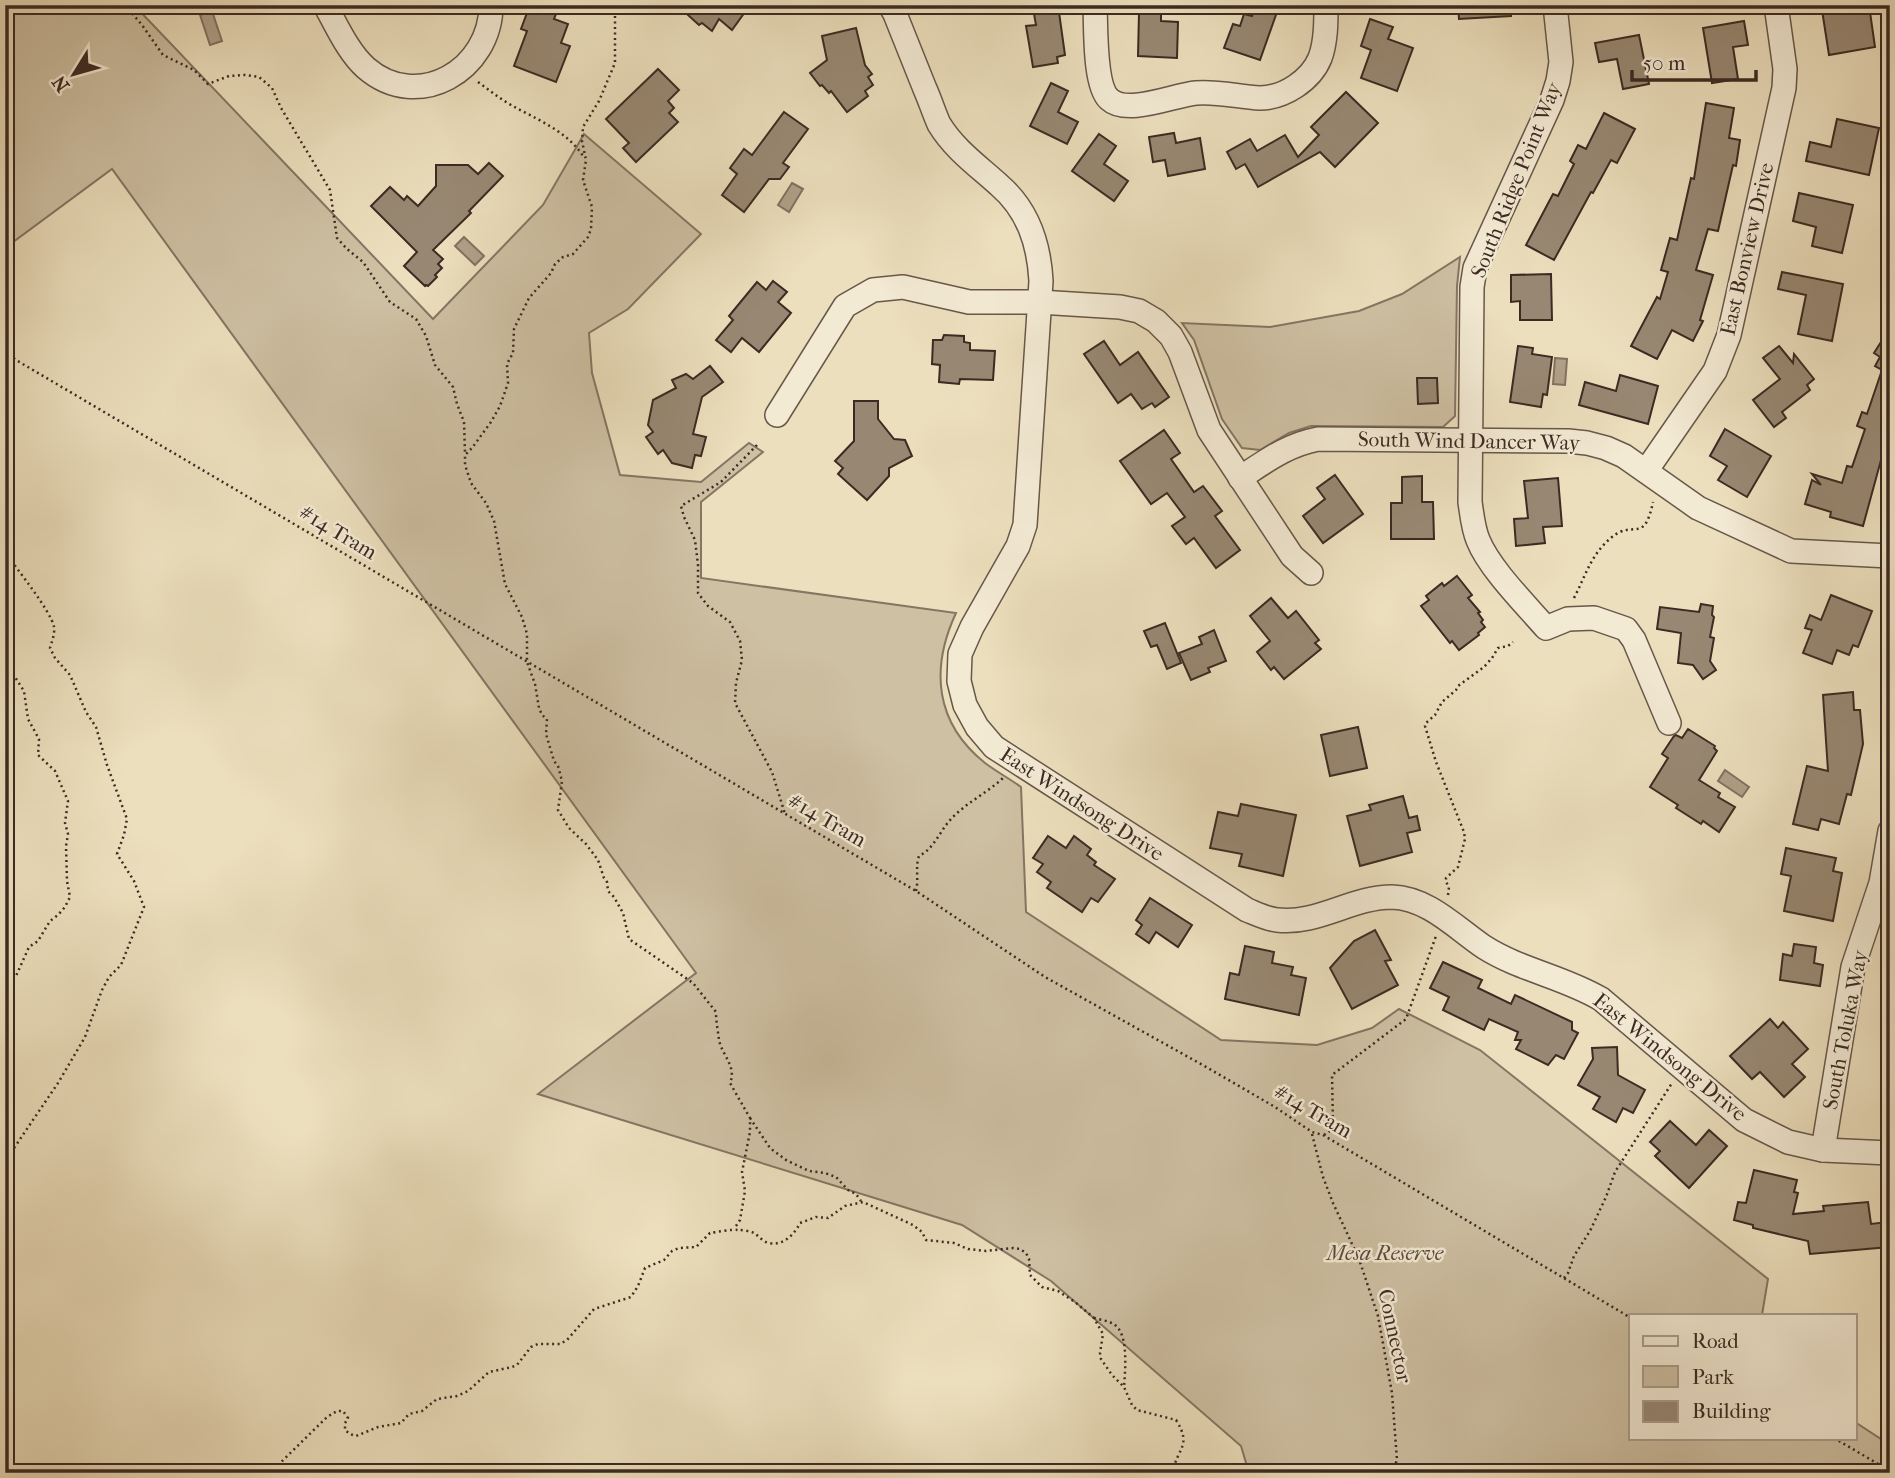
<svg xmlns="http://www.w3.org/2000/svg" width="1895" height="1478" font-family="'IM FELL French Canon',serif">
  <rect width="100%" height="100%" fill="#ecdfbd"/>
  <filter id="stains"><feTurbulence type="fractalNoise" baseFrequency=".00286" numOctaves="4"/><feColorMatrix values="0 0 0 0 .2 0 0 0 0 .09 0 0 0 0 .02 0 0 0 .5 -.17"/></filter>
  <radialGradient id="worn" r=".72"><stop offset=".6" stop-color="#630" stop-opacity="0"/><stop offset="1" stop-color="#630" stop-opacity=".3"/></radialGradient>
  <g fill="#cec0a3" stroke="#857563" stroke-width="2">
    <path d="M5,5H134L433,319L543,205L584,134L701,234L628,309L589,333L592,373L620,475L701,482L749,443L763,452L701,502V578L956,613C930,669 935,723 985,763C997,772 1010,779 1021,787L1026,912L1221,1040L1317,1045L1372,1028L1399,1009L1480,1050L1768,1279L1762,1315H1631V1438H1855V1422L1890,1445V1473H1249L1241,1446L1051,1281L962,1225L538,1094L696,973L112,169L5,248Z"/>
    <path d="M1460,257L1457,286L1455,416L1443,427L1311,426L1289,433L1260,450L1242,448L1222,419L1194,340L1182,323L1270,327L1359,311L1402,294Z"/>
  </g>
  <g fill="#b0a189" stroke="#827160" stroke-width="2">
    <path d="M212,11L222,41L210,45L200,15Z"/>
    <path d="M792,183L803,189L789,212L778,205Z"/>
    <path d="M464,237L484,256L475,265L455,246Z"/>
    <path d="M1555,358L1567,359L1565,385L1553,384Z"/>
    <path d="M1725,770L1749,787L1742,797L1718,781Z"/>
  </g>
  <g fill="#988873" stroke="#3c2a23" stroke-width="2">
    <path d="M530,5H548L558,9L554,19L568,24L561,43L570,46L556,82L514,66L527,31L521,29Z"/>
    <path d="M677,5H750L732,30L719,19L712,31L702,23L699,25Z"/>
    <path d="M1049,5H1058L1065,55L1057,57L1058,63L1033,67L1026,26L1036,25L1033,8Z"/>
    <path d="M1256,5H1269L1278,9L1260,60L1224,48L1233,24L1240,26L1244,14L1252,16Z"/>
    <path d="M1458,5H1511V16L1459,19Z"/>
    <path d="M1850,5H1869L1875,47L1829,55L1822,10Z"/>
    <path d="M1139,12L1161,13V21L1178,22L1177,58L1138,56Z"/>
    <path d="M1370,19L1393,27L1388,39L1413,48L1397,91L1361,78L1371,50L1361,46Z"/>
    <path d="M1744,21L1748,45L1733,47L1738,79L1712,83L1703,28Z"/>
    <path d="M856,28L865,65L872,74L868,77L873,85L865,91L868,96L847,112L831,91L829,93L822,85L820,86L810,73L827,60L822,36Z"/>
    <path d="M1639,35L1649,84L1623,89L1617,59L1599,62L1595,43Z"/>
    <path d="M658,69L679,90L668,101L674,108L669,113L678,122L636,162L623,148L629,143L606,119Z"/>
    <path d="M1051,83L1068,91L1058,112L1078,122L1067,144L1030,126Z"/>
    <path d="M1346,92L1378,123L1335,167L1320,152L1258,187L1245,164L1236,169L1227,152L1250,139L1257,151L1285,135L1298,157L1319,135L1311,127Z"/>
    <path d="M1706,103L1734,108L1729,138L1740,140L1736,166L1733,165L1718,231L1708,229L1696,270L1713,275L1700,320L1703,321L1693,341L1672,330L1657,359L1631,346L1657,297L1660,299L1668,272L1661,270L1670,238L1677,240L1691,178L1694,179Z"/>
    <path d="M784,112L808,129L783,163L789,167L780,179H769L744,212L722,195L737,174L730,168L744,149L752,155Z"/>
    <path d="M1604,113L1635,129L1617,163L1611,160L1593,193L1591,192L1554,260L1526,245L1553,194L1558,196L1574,164L1570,161L1578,145L1586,149Z"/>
    <path d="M1837,119L1879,128L1869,175L1806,161L1810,142L1831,147Z"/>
    <path d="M1174,133L1176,143L1200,138L1205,169L1168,176L1165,160L1153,162L1149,137Z"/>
    <path d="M1099,134L1116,146L1104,164L1128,181L1114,201L1072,171Z"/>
    <path d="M489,163L503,176L469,211L471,213L433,250L443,259L438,264L442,268L435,275L437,277L428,286L426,285L425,286L404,266L417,252L371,206L390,187L404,200L407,196L418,206L436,186V165H468L478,174Z"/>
    <path d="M1799,193L1853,205L1842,253L1812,246L1816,227L1793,221Z"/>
    <path d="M1782,272L1843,284L1832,341L1798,334L1806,295L1778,289Z"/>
    <path d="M1551,274L1552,320H1520V301L1511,302V275Z"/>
    <path d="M773,281L787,292L778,302L791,313L759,352L742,338L731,352L716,340L733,320L729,316L757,282L766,290Z"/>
    <path d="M1890,328V452L1886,462L1881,460L1863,526L1830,517L1831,512L1805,504L1812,480L1821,485L1812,474L1842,483L1847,466L1852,467L1865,429L1857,426L1862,412L1867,414L1882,370L1875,366L1880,357L1874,353Z"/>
    <path d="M944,335L964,336V342L970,343V350L995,351L993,380L960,379L959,384L939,382L940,365L932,364L933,340H942Z"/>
    <path d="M1104,341L1120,365L1138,352L1169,397L1155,407L1152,403L1142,409L1131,394L1118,403L1084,354Z"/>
    <path d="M1518,346L1533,348L1532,354L1552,357L1547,395L1543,394L1541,407L1510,402Z"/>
    <path d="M1779,346L1793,363L1794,354L1814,379L1807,385L1810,390L1782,412L1786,418L1774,427L1753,400L1780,379L1763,358Z"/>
    <path d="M710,366L723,382L702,397L693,434L706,437L701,456L695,455L692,468L672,463L663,450L658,454L646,437L653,432L648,425L653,400L676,388L672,380L686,374L693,379Z"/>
    <path d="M1620,375L1658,386L1648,424L1579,405L1585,382L1616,391Z"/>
    <path d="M1417,378H1437L1438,403L1418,404Z"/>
    <path d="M854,401H878V419L894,439L905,440L912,456L889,468V476L867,500L838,474L843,468L835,461L854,441Z"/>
    <path d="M1725,429L1771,456L1747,497L1718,480L1727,466L1710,456Z"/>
    <path d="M1164,430L1180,453L1171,459L1194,492L1203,486L1222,511L1215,516L1240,550L1216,568L1194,538L1186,544L1172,526L1185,517L1167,493L1151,504L1120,461Z"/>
    <path d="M1335,475L1363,514L1323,543L1303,516L1325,499L1317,488Z"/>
    <path d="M1422,476V502H1433L1434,539H1391V503H1402V477Z"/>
    <path d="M1558,478L1562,526L1543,527L1545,543L1516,546L1514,519L1528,518L1524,481Z"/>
    <path d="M1457,576L1472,595L1468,598L1480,612L1478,613L1483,620L1481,622L1485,627L1478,633L1479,635L1459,650L1452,641L1450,643L1421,606L1429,600L1426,596L1442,583L1444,586Z"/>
    <path d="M1831,595L1872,611L1858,647L1853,645L1849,655L1837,650L1832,664L1803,653L1812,630L1805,628L1810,615L1821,620Z"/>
    <path d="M1271,598L1288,618L1296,611L1319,640L1315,643L1321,649L1284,679L1274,667L1271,670L1257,652L1270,641L1250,616Z"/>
    <path d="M1701,604L1713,606L1712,615L1714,617L1710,637L1714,638L1710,661L1716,670L1703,679L1693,665L1678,663L1681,633L1657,629L1660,607L1699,612Z"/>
    <path d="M1165,623L1181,663L1167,669L1157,645L1151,647L1144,631Z"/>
    <path d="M1214,630L1226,661L1208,668L1210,672L1191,680L1179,653L1202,644L1199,637Z"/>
    <path d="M1853,692L1854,710H1860L1863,744L1851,795L1847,794L1839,824L1821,819L1818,830L1793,824L1807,766L1828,771L1823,695Z"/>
    <path d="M1358,727L1367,768L1330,776L1321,735Z"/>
    <path d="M1688,729L1715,746L1714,748L1717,751L1699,780L1720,793L1718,797L1735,807L1719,832L1703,821L1701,824L1676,808L1678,805L1650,787L1668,758L1662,754L1674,736L1676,735L1682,738Z"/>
    <path d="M1403,796L1409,818L1417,816L1420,830L1407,833L1412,852L1360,866L1347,816L1371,810L1369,805Z"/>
    <path d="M1241,804L1296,815L1283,876L1239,866L1242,854L1210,848L1218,812L1238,816Z"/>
    <path d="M1048,836L1066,848L1074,836L1091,849L1087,855L1096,862L1094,865L1115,879L1098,902L1091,898L1082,912L1047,888L1051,882L1037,872L1043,864L1033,858Z"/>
    <path d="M1786,848L1836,858L1833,871L1842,873L1833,921L1784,911L1791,876L1781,874Z"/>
    <path d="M1150,898L1192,925L1178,947L1156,932L1149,943L1136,934L1142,925L1136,920Z"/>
    <path d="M1375,930L1391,960L1385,961L1398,985L1352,1009L1330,968L1354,941Z"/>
    <path d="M1794,944L1816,947L1814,963L1823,965L1820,986L1780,980L1783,954L1792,956Z"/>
    <path d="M1245,946L1274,952L1272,963L1293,967L1291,975L1306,978L1299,1015L1225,999L1230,973L1239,975Z"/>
    <path d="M1443,962L1482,980L1478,988L1511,1004L1515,995L1572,1022V1030L1578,1033L1564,1059L1556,1055L1548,1065L1516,1049L1521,1040H1515L1518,1032L1489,1019L1484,1030L1443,1010L1449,997L1430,988Z"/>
    <path d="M1770,1019L1778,1028L1783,1022L1808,1049L1792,1064L1805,1077L1784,1097L1760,1072L1752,1079L1730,1056Z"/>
    <path d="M1617,1047L1618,1075L1645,1090L1633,1113L1623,1108L1616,1122L1593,1109L1600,1097L1578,1085L1593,1059L1592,1048Z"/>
    <path d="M1670,1121L1696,1145L1709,1130L1727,1146L1689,1188L1655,1156L1660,1151L1650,1142Z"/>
    <path d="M1754,1170L1797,1180L1794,1192L1798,1193L1793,1214L1824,1211L1823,1206L1868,1202L1871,1224L1887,1222L1889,1247L1810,1254L1808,1241L1753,1228V1225L1734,1220L1738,1202L1746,1203Z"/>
  </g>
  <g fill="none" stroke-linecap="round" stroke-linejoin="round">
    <defs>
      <g id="minor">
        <path d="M325,5C337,26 348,52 366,68C418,113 491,70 491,5"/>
        <path d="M890,5L895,14C905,39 915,64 925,89C930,100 934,113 939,124C954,149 978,166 999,185C1028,210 1039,243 1041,281L1025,525L1018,546L972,627L960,654L959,681L965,705L977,727L994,747L1247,910C1257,914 1267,919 1277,920C1317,925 1352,897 1392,897C1428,898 1456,928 1484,947C1520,970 1564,977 1601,999L1744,1120L1788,1142L1823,1150L1890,1153"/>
        <path d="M1095,5C1096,27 1094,85 1109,99C1127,116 1174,95 1196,93C1217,91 1239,97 1260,98C1284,98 1311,80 1320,58C1326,42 1326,22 1326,5"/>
        <path d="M1555,5L1561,62L1558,81L1552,100L1475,268L1472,287L1470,502C1472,515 1473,528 1478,540C1489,568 1526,605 1546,628L1568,619L1594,618L1626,629L1634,640L1669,723"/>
        <path d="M777,415L845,306L873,290L903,287L969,302H1039L1120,307L1139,311L1156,321L1171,336L1180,352L1209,430L1292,556L1311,573"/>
        <path d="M1646,471L1715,371L1729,335L1784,88L1785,69L1776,5"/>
        <path d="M1240,478C1266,461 1287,445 1318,439L1568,441L1587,443L1606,448L1624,456L1698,508L1791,551L1890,556"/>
        <path d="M1823,1150L1853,967L1881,883L1890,831"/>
      </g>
    </defs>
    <use href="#minor" stroke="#68574a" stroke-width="26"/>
    <g stroke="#3c2a23" stroke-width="2.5" stroke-dasharray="2 3.5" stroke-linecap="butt">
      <path d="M125,5L142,25L163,55L194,70L208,84L229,76L245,75L259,77L272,88L281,108L330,190L337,238L347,249L363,262L390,302L416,319L426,336L435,365L453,387L457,404L464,422L465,454"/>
      <path d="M615,5V63L599,101L583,127L582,141L586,160L583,180L592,207L591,229L588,237L573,254L563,257L555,264L551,273L529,298L514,329L513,353L507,364L508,383L500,406L491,422L472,448L465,455V465L471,483L486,503L494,521L505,584L522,617L527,634V662L535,684L539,708L542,715L547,719L546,734L554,761L558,766L562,781L558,810L569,828L586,844L598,860L604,878L607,882L608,891L614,897L623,913L629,939L693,983L716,1012C716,1022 718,1031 719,1040C722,1055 737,1067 730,1083L750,1118V1132L742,1172L745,1191L740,1220L734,1229"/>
      <path d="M478,82C489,90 499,98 511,105C536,119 567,131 583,156"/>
      <path d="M5,351L16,360L916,891L1045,977L1208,1068L1275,1107L1312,1132L1323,1135L1631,1318"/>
      <path d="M757,445L721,482L681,506L684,517L695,540L698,565V593L708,606L730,622L740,641L742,660L736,683L735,703L772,772L785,814"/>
      <path d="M5,552C16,568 51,611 54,627C55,634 52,641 50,648L55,658L70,675L86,712L96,727L107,765L127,819L124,835L117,854L134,881L144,907L121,965L109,977L102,990L85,1037L58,1083L10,1154L5,1159"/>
      <path d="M1574,598C1586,575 1591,554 1612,537C1634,519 1644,545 1653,502"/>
      <path d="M5,666L13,674L24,691L28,719L39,739L38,755L55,771L68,801L65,823L68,834L66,846L67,881L70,897L65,907L58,915L50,921L38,941L29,947L16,976L5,987"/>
      <path d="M916,891C919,879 915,867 919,856C935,848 940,830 952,818C967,802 989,792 1005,776"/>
      <path d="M1448,895L1449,887L1446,882V878L1458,867L1465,839L1464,832L1436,762L1425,726L1426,723L1435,715L1442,702L1456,690L1458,686L1484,667L1492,658L1498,648L1508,646L1513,642"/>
      <path d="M750,1118L770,1148L786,1160L809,1171L825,1173L836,1177L848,1190L856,1194L861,1201"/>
      <path d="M1312,1134L1323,1177L1333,1203L1359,1259L1378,1316L1392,1393L1397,1460L1392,1473"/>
      <path d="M1324,1135L1330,1131L1333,1125L1332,1075L1406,1019L1436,936"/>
      <path d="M1564,1278L1568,1273L1574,1256L1590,1231L1606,1197L1615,1172L1672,1083"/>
      <path d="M1094,1318C1101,1320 1110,1321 1115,1325C1129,1335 1125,1372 1124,1387"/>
      <path d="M1834,1438L1890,1471"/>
      <path d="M270,1473L327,1417L337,1411H343L348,1418L345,1423V1430L350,1434L356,1436L378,1427L401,1423L409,1414L422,1411L437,1399L457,1396L468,1391L489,1372L512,1367L517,1365L531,1347L538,1344H560L567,1340L594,1309L631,1297L638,1286L645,1268L664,1260L672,1251L679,1248L696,1247L710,1233C717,1232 732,1229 738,1230C743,1230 750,1231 754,1233C759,1236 763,1242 769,1243C783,1246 794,1235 800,1223L816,1217L828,1218L845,1206L863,1202L913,1225L922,1232L926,1240L954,1243L968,1249L986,1251L1013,1248L1020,1249L1026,1253L1029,1259L1030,1275L1042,1287L1058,1291L1075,1302L1094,1318L1103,1334L1100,1353L1101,1359L1112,1375L1124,1387L1132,1405L1137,1410L1176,1420C1193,1447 1176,1448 1173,1473"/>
    </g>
    <use href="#minor" stroke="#f3ead4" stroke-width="23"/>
  </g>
  <g text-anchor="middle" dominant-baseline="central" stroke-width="5" stroke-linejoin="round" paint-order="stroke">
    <g font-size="21" fill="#3c2a23" stroke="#f3ead4">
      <text transform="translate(1516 180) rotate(-68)">South Ridge Point Way</text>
      <text transform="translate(1747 249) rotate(-77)">East Bonview Drive</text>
      <text transform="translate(1469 441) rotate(1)">South Wind Dancer Way</text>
      <text transform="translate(338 532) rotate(31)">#14 Tram</text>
      <text transform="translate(1082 804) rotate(33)">East Windsong Drive</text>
      <text transform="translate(827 820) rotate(30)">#14 Tram</text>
      <text transform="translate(1845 1030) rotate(-79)">South Toluka Way</text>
      <text transform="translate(1670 1057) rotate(39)">East Windsong Drive</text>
      <text transform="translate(1313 1111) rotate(30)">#14 Tram</text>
      <text transform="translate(1395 1336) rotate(78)">Connector</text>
    </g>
    <g font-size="21" font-style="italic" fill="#59483d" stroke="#f3ead4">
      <text x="1385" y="1253">Mesa Reserve</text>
    </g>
  </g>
  <rect width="1895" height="1478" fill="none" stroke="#ecdfbd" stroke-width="28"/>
  <rect x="7" y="7" width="1881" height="1464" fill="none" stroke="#3c2a23" stroke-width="3.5"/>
  <rect x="14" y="14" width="1867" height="1450" fill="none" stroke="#3c2a23" stroke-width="2"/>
  <rect x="1629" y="1314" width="228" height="126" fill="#f3ead4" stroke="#aa9d8d" stroke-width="2"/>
  <rect x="1643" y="1336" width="35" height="10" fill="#f3ead4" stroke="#aa9d8d" stroke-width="2"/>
  <text x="1692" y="1348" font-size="21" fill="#3c2a23">Road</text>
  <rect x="1643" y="1366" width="35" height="21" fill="#cec0a3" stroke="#aa9d8d" stroke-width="2"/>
  <text x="1692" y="1384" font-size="21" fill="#3c2a23">Park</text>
  <rect x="1643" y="1401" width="35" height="21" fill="#988873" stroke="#aa9d8d" stroke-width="2"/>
  <text x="1692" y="1418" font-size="21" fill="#3c2a23">Building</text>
  <g transform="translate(74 74) rotate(233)" stroke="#f3ead4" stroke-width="5" paint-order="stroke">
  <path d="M0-5L12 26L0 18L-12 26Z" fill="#3c2a23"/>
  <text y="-10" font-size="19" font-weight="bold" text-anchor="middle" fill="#3c2a23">N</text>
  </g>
  <path d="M1632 70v10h124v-10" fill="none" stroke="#3c2a23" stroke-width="3.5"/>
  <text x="1643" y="70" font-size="21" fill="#3c2a23" stroke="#f3ead4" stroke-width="5" paint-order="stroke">50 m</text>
  <rect width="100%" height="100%" filter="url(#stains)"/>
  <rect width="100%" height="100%" fill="url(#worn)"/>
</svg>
